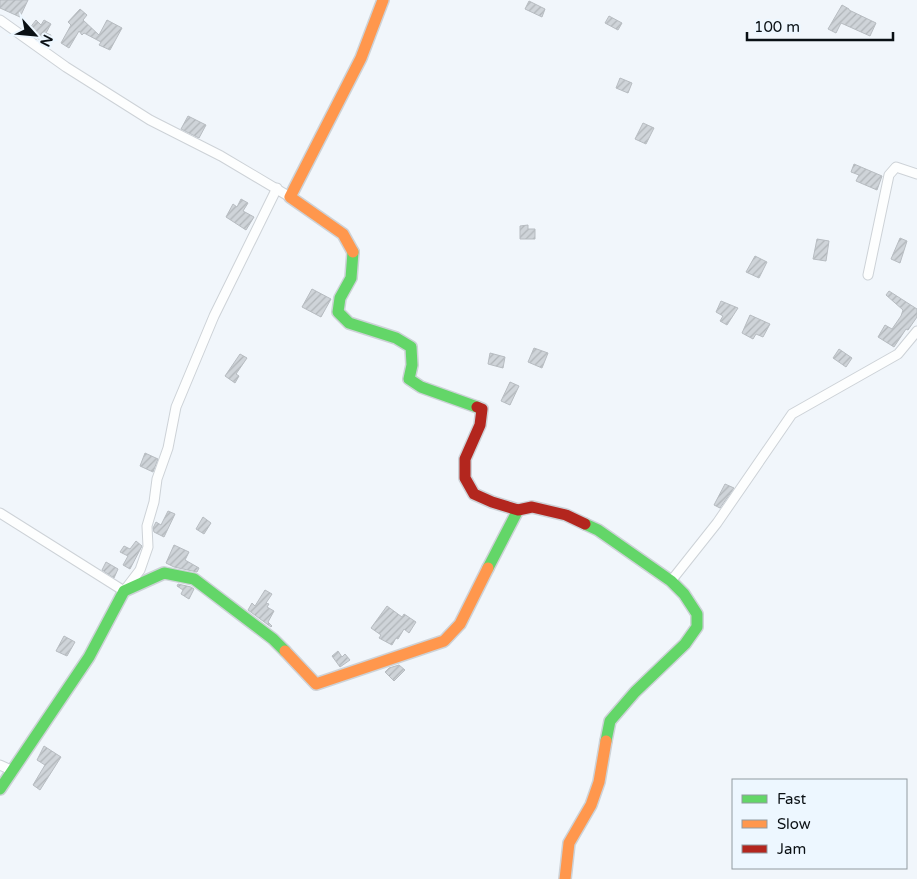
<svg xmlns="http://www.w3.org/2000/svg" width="917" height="879" font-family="'Varela Round',sans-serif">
  <defs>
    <pattern id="building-hatch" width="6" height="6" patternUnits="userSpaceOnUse" patternTransform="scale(1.25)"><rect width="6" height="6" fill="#cfd4d9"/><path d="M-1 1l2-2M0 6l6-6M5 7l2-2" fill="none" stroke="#b0b5b9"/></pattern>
  </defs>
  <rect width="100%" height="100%" fill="#f1f6fb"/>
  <g fill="url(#building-hatch)" stroke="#b7bcc1">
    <path d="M0,0H28L20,17L0,8Z"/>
    <path d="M529,1L545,9L542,17L525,9Z"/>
    <path d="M842,5L849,9V10L876,23L870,36L841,23L836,33L828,29Z"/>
    <path d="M80,9L87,15L83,20L99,35L107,20L122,28L110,50L99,45L101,42L84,33L82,35L79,31L69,48L61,43L71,25L68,22Z"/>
    <path d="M609,16L622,23L618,30L605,23Z"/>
    <path d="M36,20L41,25L44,20L51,24L46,33L51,35L47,45L29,32V29Z"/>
    <path d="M620,78L632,83L628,93L616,88Z"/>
    <path d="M188,116L206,125L199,138L181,129Z"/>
    <path d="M643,123L654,128L646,144L635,139Z"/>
    <path d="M854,164L882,176L877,190L856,181L859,175L851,172Z"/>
    <path d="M241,199L248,203L243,211L254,217L246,230L226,217L233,204L237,207Z"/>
    <path d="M528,225V229H535V239H520V226Z"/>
    <path d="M900,238L907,241L900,263L891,259Z"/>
    <path d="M817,239L829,241L826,261L813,259Z"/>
    <path d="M755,256L767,262L759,278L746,272Z"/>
    <path d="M312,289L331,299L321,317L302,307Z"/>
    <path d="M889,291L917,309V317L908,330L906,329L894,347L878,337L885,325L892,329L901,316L903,310L886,295Z"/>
    <path d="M721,301L738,308L727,325L720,321L723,316L716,312Z"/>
    <path d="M750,315L770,324L763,337L756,334L753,339L742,333Z"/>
    <path d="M534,348L548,353L542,368L528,362Z"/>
    <path d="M839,349L852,358L846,367L833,358Z"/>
    <path d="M490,353L505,357L503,368L488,364Z"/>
    <path d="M240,354L247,358L236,374L239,376L235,383L225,376Z"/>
    <path d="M510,382L519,386L510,405L501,401Z"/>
    <path d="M145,453L158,459L153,472L140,466Z"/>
    <path d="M725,484L734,488L720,508L714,505Z"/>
    <path d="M168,511L175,514L164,537L154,532L153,528L156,522L161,525Z"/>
    <path d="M203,517L211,523L204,534L196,529Z"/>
    <path d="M136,541L142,546L130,569L123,565L128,556L120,552L124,546L130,549Z"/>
    <path d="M174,545L189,552L185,560L199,568L197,572L174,567L166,563Z"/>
    <path d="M106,562L118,569L114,578L102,570Z"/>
    <path d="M178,584L191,587L194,589L189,599L181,594L183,590L177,586Z"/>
    <path d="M265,590L272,594L266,603L269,604L267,607L274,611L268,622L272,626L271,627L248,610L252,603L255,606Z"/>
    <path d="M387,606L402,617L404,614L416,622L409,633L404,629L398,639L396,638L392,645L379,638L381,635L371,628Z"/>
    <path d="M64,636L75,642L67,656L56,651Z"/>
    <path d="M338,651L342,657L345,654L350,660L340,667L332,656Z"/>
    <path d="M399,665L405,670L394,681L385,672L389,668Z"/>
    <path d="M44,746L61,757L40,790L33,785L45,765L37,760Z"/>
  </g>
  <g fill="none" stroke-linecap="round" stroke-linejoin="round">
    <defs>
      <g id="street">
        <path d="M0,20L66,67L150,120L221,156L290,197"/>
        <path d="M868,275L889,175L896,167L917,174"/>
        <path d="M0,513L124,591L140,570L148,547L147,526L154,502L157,479L168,448L176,407L214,316L277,188"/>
        <path d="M671,581L717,523L792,414L898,354L917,331"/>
        <path d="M0,765L13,771"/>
      </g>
      <g id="fast">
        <path d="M353,252L351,278L340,298L338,312L349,323L396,338L411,347L412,365L409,379L421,387L477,407"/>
        <path d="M585,524L598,530L671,581L684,594L697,614V627L685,644L635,692L610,721L606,741"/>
        <path d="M488,568L518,510"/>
        <path d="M0,789L89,657L124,591L164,573L194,579L273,639L285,651"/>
      </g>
      <g id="slow">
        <path d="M353,252L343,234L290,197L361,58L383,0"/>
        <path d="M285,651L316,684L444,641L460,624L488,568"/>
        <path d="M565,879L569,843L591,805L599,782L606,741"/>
      </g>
      <path id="jam" d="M477,407L482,409L480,425L465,459V478L474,494L492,502L518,510L532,507L566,515L585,524"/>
    </defs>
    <use href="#street" stroke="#cdd2d7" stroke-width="11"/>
    <use href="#fast" stroke="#cdd2d7" stroke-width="14"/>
    <use href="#slow" stroke="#cdd2d7" stroke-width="14"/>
    <use href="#jam" stroke="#cdd2d7" stroke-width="14"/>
    <use href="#street" stroke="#fdfefe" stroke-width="9"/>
    <use href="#fast" stroke="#63d668" stroke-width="11"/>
    <use href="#slow" stroke="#ff974d" stroke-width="11"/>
    <use href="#jam" stroke="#b3261e" stroke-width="11"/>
  </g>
  <rect x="732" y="779" width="175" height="90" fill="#edf7ff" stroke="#929ba1"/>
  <rect x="742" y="795" width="25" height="8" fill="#63d668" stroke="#929ba1"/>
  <text x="777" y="804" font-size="15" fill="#0a1014">Fast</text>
  <rect x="742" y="820" width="25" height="8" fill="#ff974d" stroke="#929ba1"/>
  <text x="777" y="829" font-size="15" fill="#0a1014">Slow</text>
  <rect x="742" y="845" width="25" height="8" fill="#b3261e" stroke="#929ba1"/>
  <text x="777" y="854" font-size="15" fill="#0a1014">Jam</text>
  <g transform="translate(35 35) rotate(117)" stroke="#edf7ff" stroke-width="4" paint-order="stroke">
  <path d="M0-4L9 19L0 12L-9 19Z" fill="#0a1014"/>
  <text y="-8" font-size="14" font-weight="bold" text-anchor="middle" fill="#0a1014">N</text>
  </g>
  <path d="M747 32v8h146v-8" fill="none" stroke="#0a1014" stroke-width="2.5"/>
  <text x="754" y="32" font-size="15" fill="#0a1014" stroke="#edf7ff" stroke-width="4" paint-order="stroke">100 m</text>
</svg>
